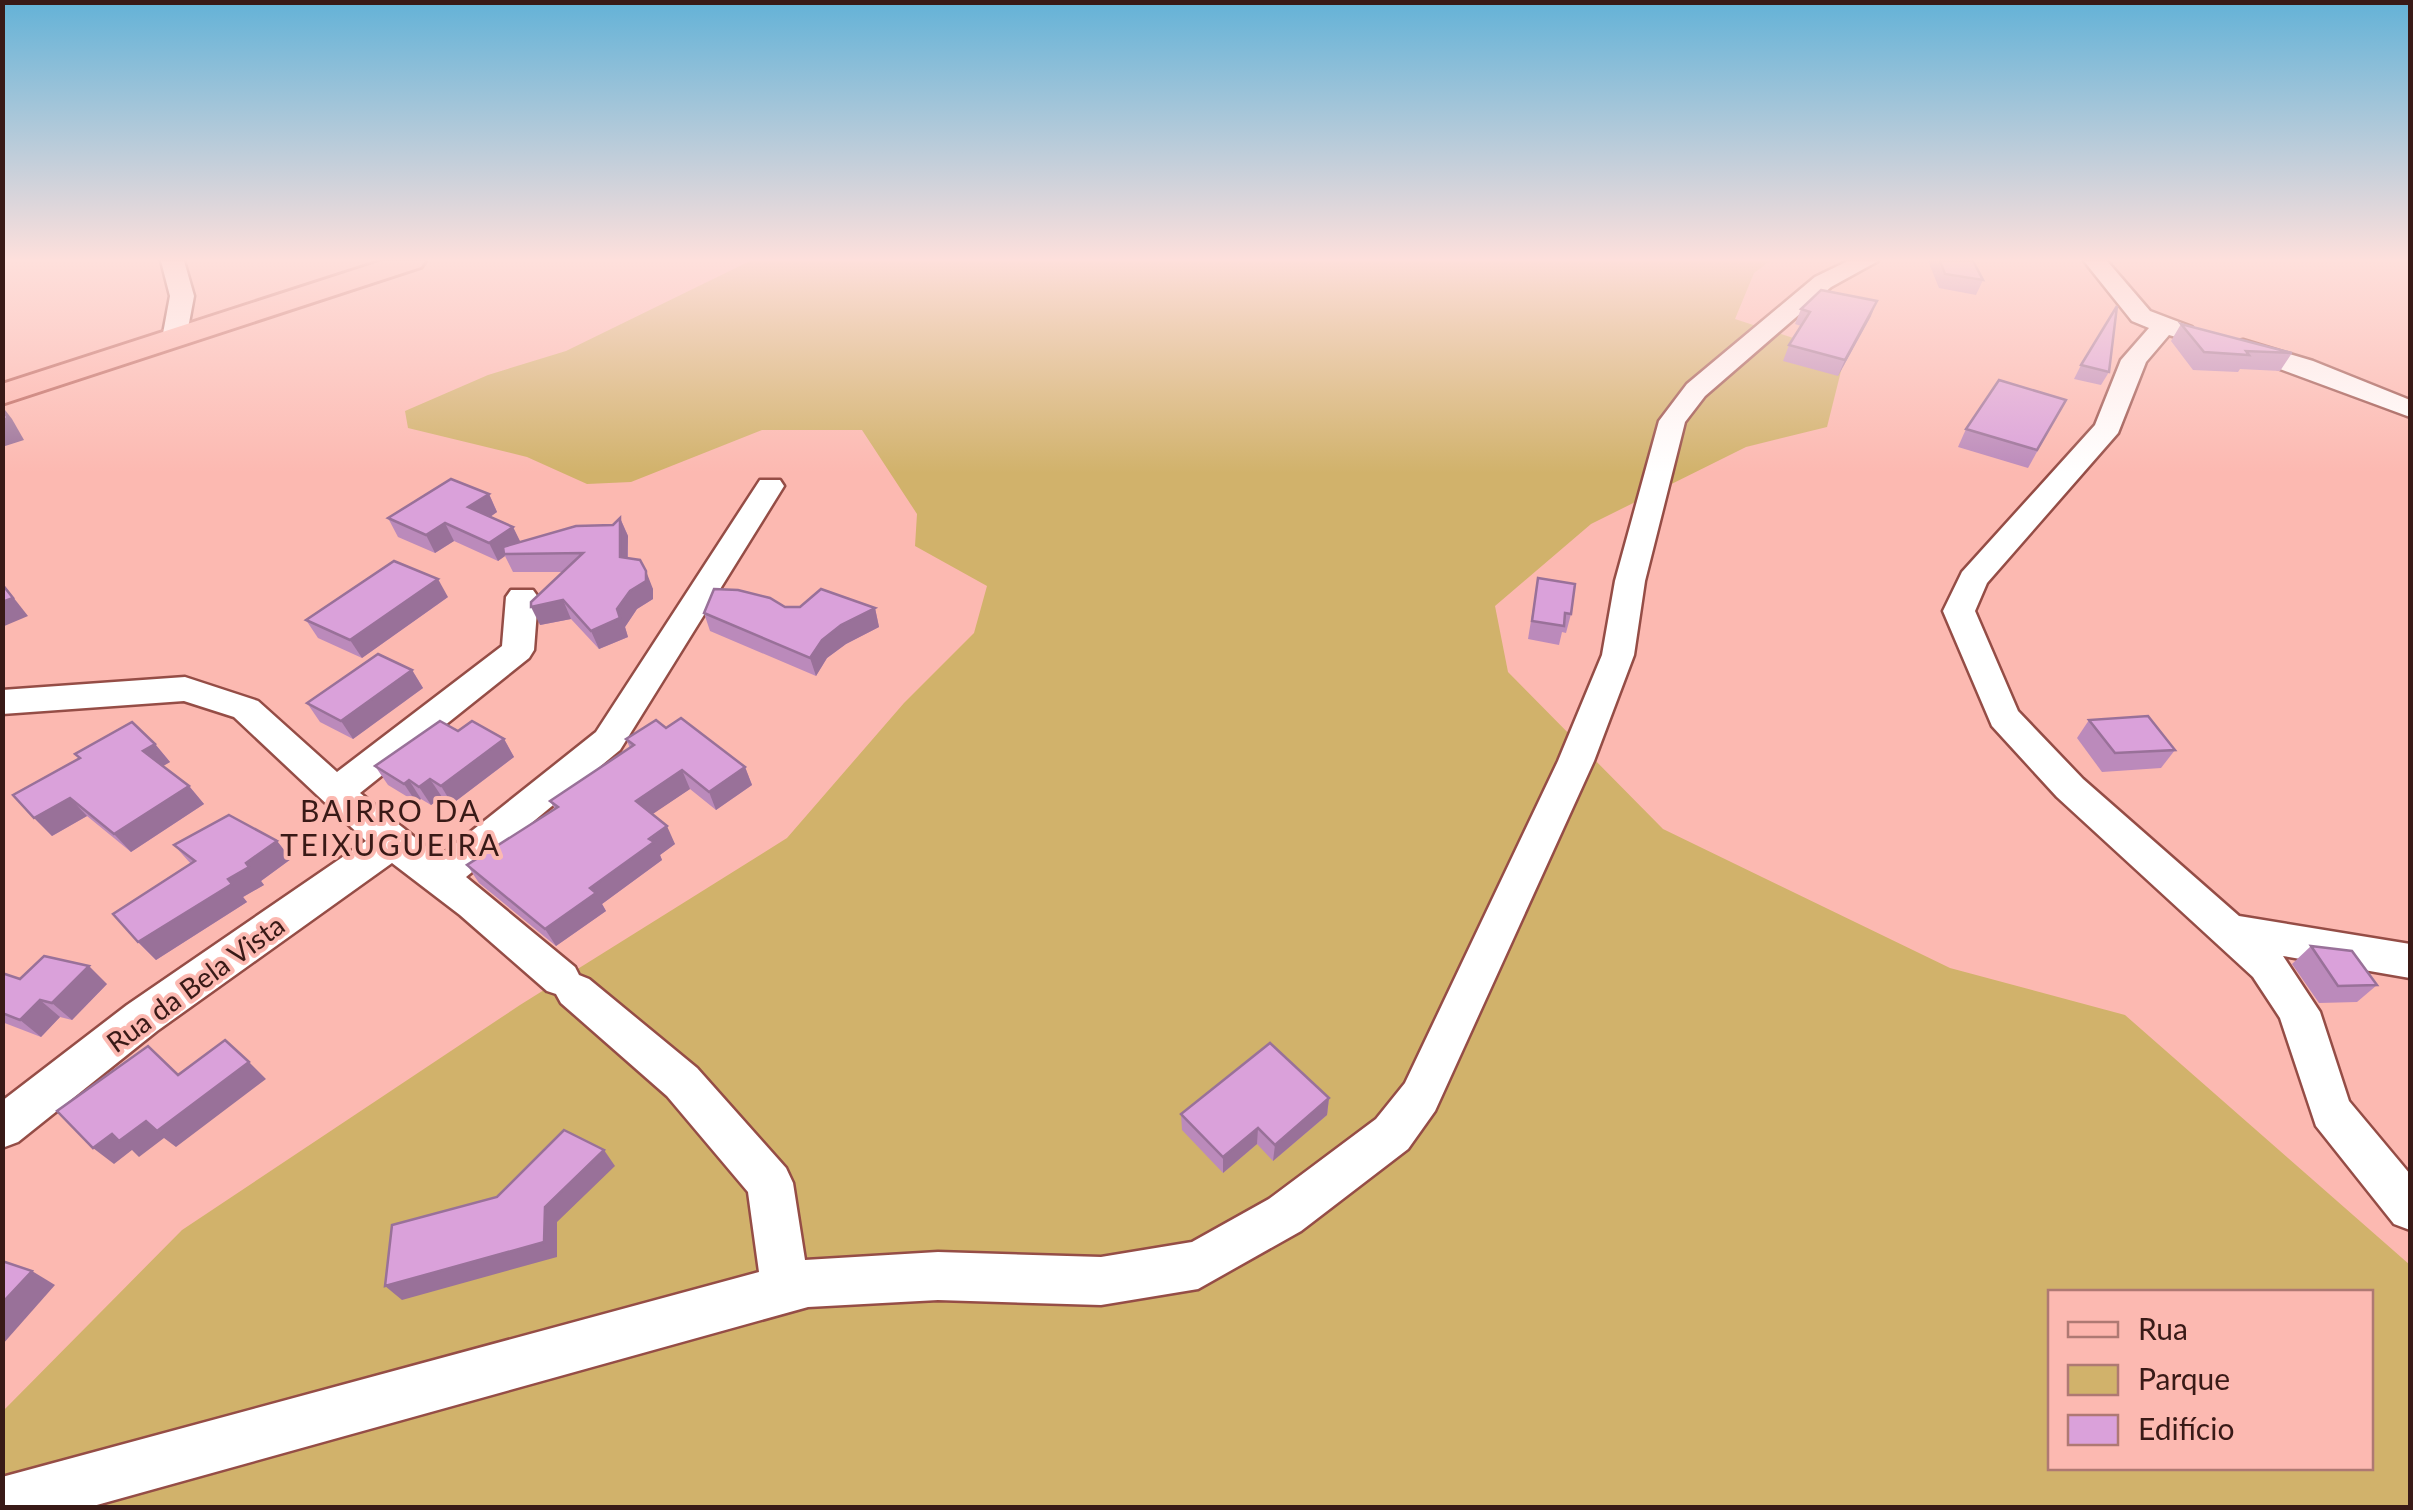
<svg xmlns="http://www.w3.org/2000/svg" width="2413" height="1510" font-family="Lato,sans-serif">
  <rect width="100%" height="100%" fill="#fcb9b1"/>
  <path fill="#d1b26b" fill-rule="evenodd" d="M750,261H1770L1754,273L1735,319L1845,355L1827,427L1746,447L1591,524L1495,606L1508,672L1663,829L1950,968L2125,1015L2410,1265V1507L3,1508V1411L182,1230L520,1005L787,838L904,703L974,633L987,586L915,546L917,514L862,430H762L631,482L587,484L527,457L408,428L405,411L488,375L566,351ZM2050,1292H2370V1468H2050Z"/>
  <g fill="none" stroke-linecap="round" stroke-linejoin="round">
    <defs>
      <g id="minor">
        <path d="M161,261H184L194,296L186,339L174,346L162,339L170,296Z"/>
        <path d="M1848,261H1878L1831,287L1705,396L1685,422L1645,581L1634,655L1594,761L1435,1111L1408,1149L1301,1231L1198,1289L1101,1305L938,1300L808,1307L86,1508H2V1477L759,1272L748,1192L667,1096L561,1003L556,994L547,991L460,915L392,863L157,1031L18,1142L2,1148V1101L127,1005L366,841L234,717L184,701L2,714V690L185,677L258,701L337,772L502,646L506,597L511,590H533L538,597L534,650L529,658L360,793L439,857L596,732L760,480H780L784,486L620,750L466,877L575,967L579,975L589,979L697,1068L786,1168L793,1183L805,1260L938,1252L1101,1257L1192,1242L1269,1199L1376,1119L1405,1083L1558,761L1602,655L1615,581L1659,421L1687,384L1815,277Z"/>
        <path d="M2084,261H2107L2150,311L2192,327L2195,332L2183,339L2169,335L2146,362L2118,433L1987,583L1975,611L2018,711L2083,779L2239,916L2410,944V978L2283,956L2320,1012L2349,1101L2410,1174V1230L2394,1224L2316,1126L2280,1018L2253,977L2057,797L1992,726L1943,611L1962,572L2095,425L2121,360L2149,328L2132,321Z"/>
        <path d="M2243,340L2313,361L2410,400V417L2234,352L2231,347L2234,342Z"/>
      </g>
      <path id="major" d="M382,261H425L421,267L2,404V384Z"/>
    </defs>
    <use href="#minor" stroke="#954d46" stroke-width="5"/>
    <use href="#major" stroke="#b75e55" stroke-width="6"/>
    <use href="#minor" fill="#fff" fill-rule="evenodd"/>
    <use href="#major" fill="#fdb5ad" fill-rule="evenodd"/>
  </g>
  <g fill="#bb8abb">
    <path d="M1928,261H1973L1983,280L1976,295L1939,288Z"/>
    <path d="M1801,309L1871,316L1838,376L1783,361L1789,345L1801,326L1795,324Z"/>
    <path d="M2181,324L2292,353L2280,371L2240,369L2238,372L2193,370L2171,341Z"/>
    <path d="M2081,365L2109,372L2101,385L2074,379Z"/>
    <path d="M2066,400L2028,468L1958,447L1966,429Z"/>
    <path d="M489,494L497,512L490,517L513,527L520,542L613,525L620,518L628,536V558L653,589V599L637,609L625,627L628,637L599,649L571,619L540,625L563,572H513L505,556L498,561L454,541L435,553L398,537L388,518Z"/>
    <path d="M1538,578L1571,614L1566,633L1562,632L1559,645L1528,639Z"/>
    <path d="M448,597L362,658L318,638L306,620Z"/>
    <path d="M785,607L875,608L879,627L846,644L827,658L816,676L710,631L704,613Z"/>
    <path d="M412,670L423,688L353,739L320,722L307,703Z"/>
    <path d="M2089,720L2175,750L2161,768L2102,772L2077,738Z"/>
    <path d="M666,728L745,767L752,785L716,810L690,789L652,814L675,844L660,855L662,860L602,904L606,911L556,946L479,883L467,865L555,809L550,801L630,748L626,739Z"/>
    <path d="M458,731L504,739L514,757L452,804L442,797L431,805L421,799L416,802L388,785L375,766Z"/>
    <path d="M155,744L170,762L163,766L189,786L204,804L131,852L87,816L52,836L13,795Z"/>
    <path d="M277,841L291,859L261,881L264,885L243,897L247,902L156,960L138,942L191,864L174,845Z"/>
    <path d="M2311,946L2377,985L2357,1002L2319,1003L2292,964Z"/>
    <path d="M2,973L20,979L107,984L72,1020L60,1017L41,1037L2,1022Z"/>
    <path d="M1329,1098L1327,1115L1273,1161L1257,1144L1223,1173L1182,1130L1181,1114Z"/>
  </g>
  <g fill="#997199">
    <path d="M1877,301L1871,316L1838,376L1845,360Z"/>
    <path d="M2,406L12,419L24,440L2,447Z"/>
    <path d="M489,494L497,512L477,526L468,507Z"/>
    <path d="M620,518L628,536L627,575L620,557Z"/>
    <path d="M445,523L454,541L435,553L426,535Z"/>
    <path d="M513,527L522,545L504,554L505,556L498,561L489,543Z"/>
    <path d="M646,571L653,589V599L637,609L625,627L628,637L599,649L591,631L617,609Z"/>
    <path d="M438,579L448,597L362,658L350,640Z"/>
    <path d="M2,583L28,616L2,627Z"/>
    <path d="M563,600L571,619L540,625L531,607Z"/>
    <path d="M875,608L879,627L846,644L827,658L816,676L810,658L822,640L841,625Z"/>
    <path d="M412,670L423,688L353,739L341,721Z"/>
    <path d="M504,739L514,757L452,804L441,786Z"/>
    <path d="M155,744L170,762L158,769L143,751Z"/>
    <path d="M745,767L752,785L716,810L709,792Z"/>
    <path d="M682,770L690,789L644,820L636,801Z"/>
    <path d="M430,779L442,797L431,805L419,787Z"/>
    <path d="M409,780L421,799L416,802L404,784Z"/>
    <path d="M189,786L204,804L131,852L114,834Z"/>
    <path d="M70,798L87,816L52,836L34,818Z"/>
    <path d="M667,826L675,844L660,855L662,860L602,904L606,911L556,946L545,929L590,888Z"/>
    <path d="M277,841L291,859L261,881L264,885L243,897L247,902L156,960L138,942L228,879L246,863Z"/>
    <path d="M89,966L107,984L72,1020L52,1003Z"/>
    <path d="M40,1000L60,1017L41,1037L20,1020Z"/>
    <path d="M249,1062L266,1079L176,1147L164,1138L139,1157L132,1150L114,1164L93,1148L112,1134Z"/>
    <path d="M1329,1098L1327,1115L1273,1161L1275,1145Z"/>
    <path d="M1258,1128L1257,1144L1223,1173V1157Z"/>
    <path d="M604,1150L615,1166L557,1222V1257L402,1300L385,1286L545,1207Z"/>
    <path d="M32,1271L55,1285L2,1345V1303Z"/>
  </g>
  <g fill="#daa1da" stroke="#997199" stroke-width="2.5">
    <path d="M1940,261H1973L1983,280L1945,274Z"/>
    <path d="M1821,290L1877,301L1845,360L1789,345L1810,312L1801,309Z"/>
    <path d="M2117,306L2109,372L2081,365Z"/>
    <path d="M2181,324L2292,353L2246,351L2249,355L2204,352Z"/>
    <path d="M1999,380L2066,400L2037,450L1966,429Z"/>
    <path d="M2,409L8,418L2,420Z"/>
    <path d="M451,479L489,494L468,507L513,527L489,543L445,523L426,535L388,518Z"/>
    <path d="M620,518V557L640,560L646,571V581L630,591L617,609L620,618L591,631L563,600L531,607V602L583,553L504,554L503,547L576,526L613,525Z"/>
    <path d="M394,561L438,579L350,640L306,620Z"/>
    <path d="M1538,578L1575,584L1571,614L1565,613L1564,626L1532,621Z"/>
    <path d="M2,584L13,598L2,602Z"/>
    <path d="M714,589L738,590L770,598L785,607H800L821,589L875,608L841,625L822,640L810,658L704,613Z"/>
    <path d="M378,654L412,670L341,721L307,703Z"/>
    <path d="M2148,716L2175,750L2115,753L2089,720Z"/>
    <path d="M681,718L745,767L709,792L682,770L636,801L667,826L649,839L654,842L590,888L596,893L545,929L467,865L558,807L550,801L634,745L626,739L656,720L666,728Z"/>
    <path d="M440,721L458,731L472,721L504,739L441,786L430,779L419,787L409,780L404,784L375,766Z"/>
    <path d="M132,722L155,744L143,751L189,786L114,834L70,798L34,818L13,795L80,758L75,754Z"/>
    <path d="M229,815L277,841L246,863L249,867L228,879L232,884L138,942L113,914L195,861L174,845Z"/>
    <path d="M2311,946L2352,951L2377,985L2338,986Z"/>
    <path d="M44,956L89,966L52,1003L40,1000L20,1020L2,1013V973L20,979Z"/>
    <path d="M225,1040L249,1062L157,1131L146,1121L119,1141L112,1134L93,1148L57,1111L148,1046L178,1075Z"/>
    <path d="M1270,1043L1329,1098L1275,1145L1258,1128L1223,1157L1181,1114Z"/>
    <path d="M564,1130L604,1150L545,1207L544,1242L385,1286L392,1225L497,1197Z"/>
    <path d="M2,1261L32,1271L2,1303Z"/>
  </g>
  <linearGradient id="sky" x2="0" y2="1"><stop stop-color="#63b2d7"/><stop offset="0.55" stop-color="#fee0dc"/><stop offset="1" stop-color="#fee0dc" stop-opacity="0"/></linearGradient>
  <rect width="2413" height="473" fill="url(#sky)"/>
  <g text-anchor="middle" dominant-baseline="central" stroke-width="8" stroke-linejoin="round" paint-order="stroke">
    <g font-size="28" fill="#391a17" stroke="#fcb9b1">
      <text transform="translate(195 983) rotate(-36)">Rua da Bela Vista</text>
    </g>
    <g font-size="30" letter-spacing="2.5" fill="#391a17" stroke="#fcb9b1">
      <text x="391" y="810">BAIRRO DA<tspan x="391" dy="34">TEIXUGUEIRA</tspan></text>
    </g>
  </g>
  <rect width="2413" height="1510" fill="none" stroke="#391a17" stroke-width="10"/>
  <rect x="2048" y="1290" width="325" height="180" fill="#fcb9b1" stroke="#ae7973" stroke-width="2.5"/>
  <rect x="2068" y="1322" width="50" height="15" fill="#fdb5ad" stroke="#ae7973" stroke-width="2.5"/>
  <text x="2138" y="1340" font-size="30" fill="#391a17">Rua</text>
  <rect x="2068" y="1365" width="50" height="30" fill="#d1b26b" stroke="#ae7973" stroke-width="2.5"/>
  <text x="2138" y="1390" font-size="30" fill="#391a17">Parque</text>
  <rect x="2068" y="1415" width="50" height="30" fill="#daa1da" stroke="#ae7973" stroke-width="2.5"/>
  <text x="2138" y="1440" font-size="30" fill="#391a17">Edifício</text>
</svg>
